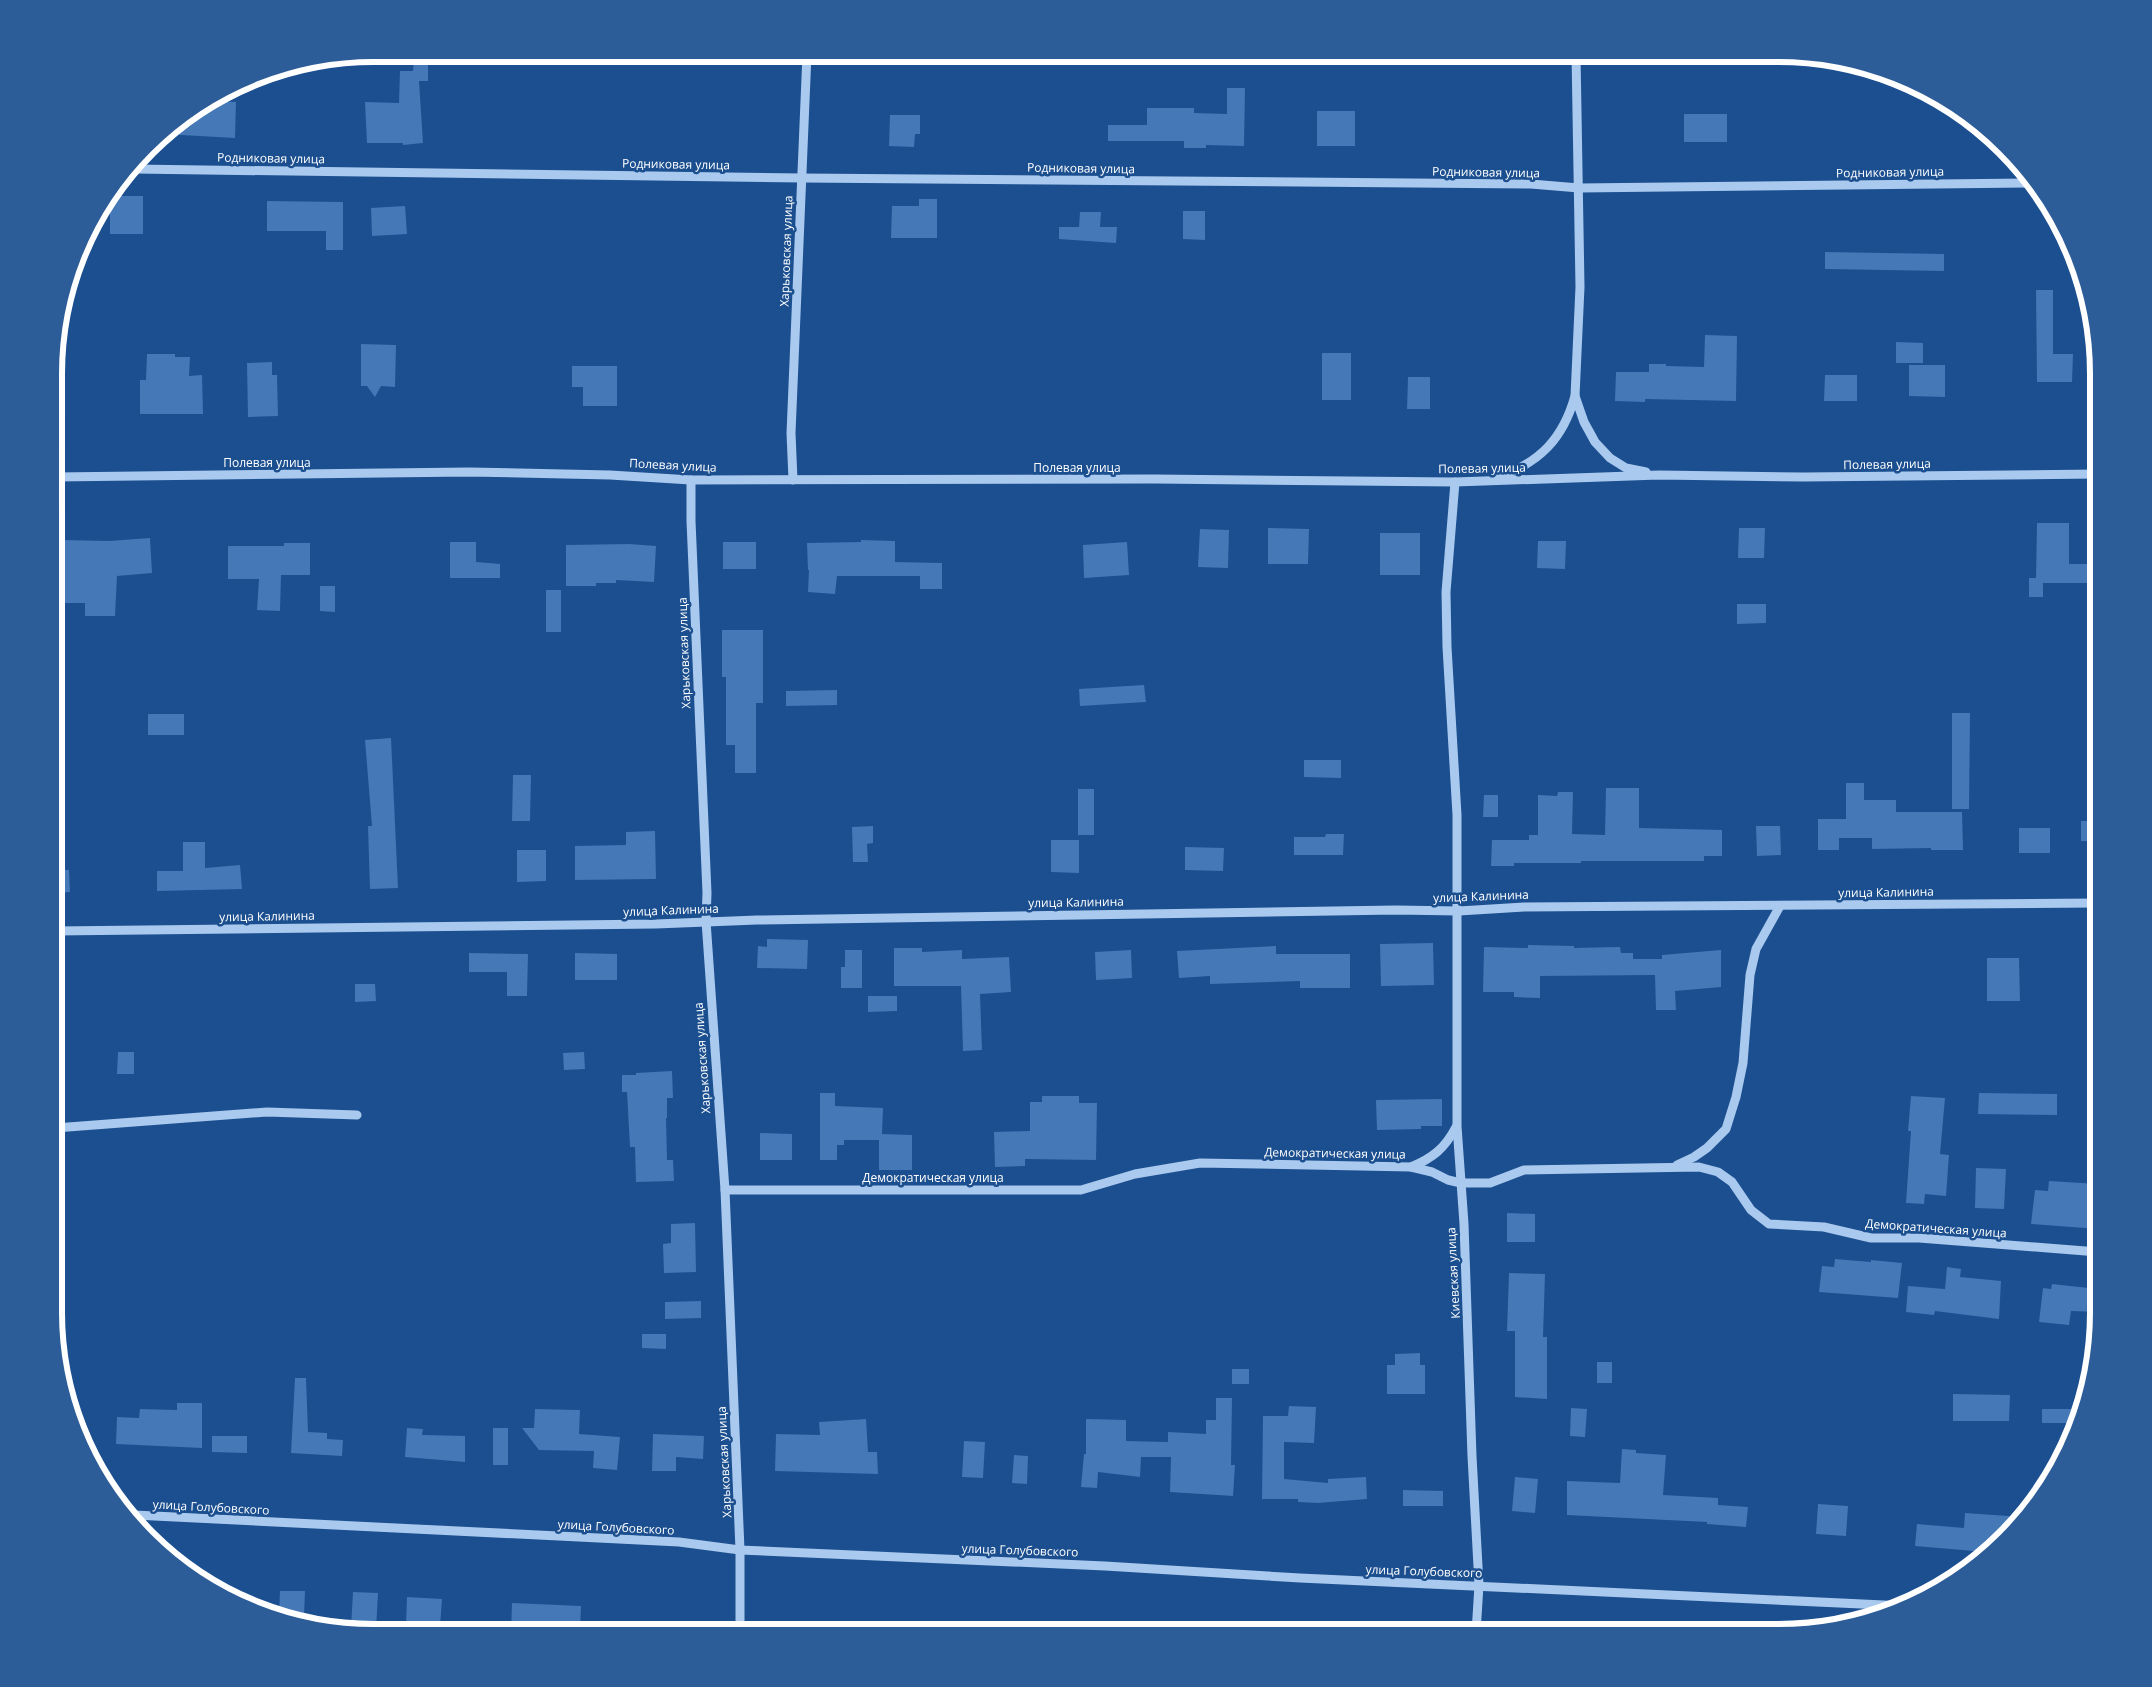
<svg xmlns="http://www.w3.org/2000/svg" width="2152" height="1687" font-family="'Open Sans',sans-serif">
  <rect width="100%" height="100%" fill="#1b4f8f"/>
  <g fill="#4478b7">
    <path d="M414,58H428V81H419L423,143L403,145V143H367L365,102L399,103L400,71H413Z"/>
    <path d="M1227,88H1245L1244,146L1206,145V148H1184V141H1108V125H1147V108H1194V113L1227,114Z"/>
    <path d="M219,101L236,102L235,138L163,134Z"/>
    <rect x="1317" y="111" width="38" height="35"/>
    <rect x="1684" y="114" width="43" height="28"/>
    <path d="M890,115H920V134H915L914,147L889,146Z"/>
    <path d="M112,196H143V234H110V198Z"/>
    <path d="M919,199H937V238H891L892,206H919Z"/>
    <path d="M267,201L343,202V250H326V231H267Z"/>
    <path d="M405,206L407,234L372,236L371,208Z"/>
    <path d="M1183,211H1205V240L1183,239Z"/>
    <path d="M1080,212H1101L1100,227H1117L1116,243L1059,239V227H1079Z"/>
    <path d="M1825,252L1944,254V271L1825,269Z"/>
    <path d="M2036,290H2053V354H2073L2072,382H2037Z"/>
    <path d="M1705,335L1737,336L1736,401L1645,399V402L1615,401L1616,372H1649V364H1666V366L1704,367Z"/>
    <path d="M1896,342L1923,343V363H1896Z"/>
    <path d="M361,344L396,345L395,387L381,386L375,397L367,386H361Z"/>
    <rect x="1322" y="353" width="29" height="47"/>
    <path d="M147,354H175V357H190L189,376L202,375L203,414H140V380H146Z"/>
    <path d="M272,362V375H277L278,416L248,417L247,363Z"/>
    <path d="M1909,365H1945V397L1909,396Z"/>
    <path d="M572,366H617V406H583V387H572Z"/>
    <path d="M1825,375H1857V401H1824Z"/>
    <path d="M1408,377H1430V409H1407Z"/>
    <path d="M2037,523H2069V564H2087V583H2043V597H2029V578H2036Z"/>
    <path d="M1268,528L1309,529L1308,564H1268Z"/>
    <path d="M1739,528H1765L1764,558H1738Z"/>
    <path d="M1200,529L1229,530L1228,568L1198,567Z"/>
    <rect x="1380" y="533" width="40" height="42"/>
    <path d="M150,538L152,573L117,576L115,616H85V603H62L63,540L109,541Z"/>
    <path d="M861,540L895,541V562L942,563V589H920V576H837L835,594L808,592L809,570H808L807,543L861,542Z"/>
    <path d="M1538,541H1566L1565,569L1537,568Z"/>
    <path d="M450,542H476V562L500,564V578H450Z"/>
    <rect x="723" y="542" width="33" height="27"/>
    <path d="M1127,542L1129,575L1084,578L1083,545Z"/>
    <path d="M284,543H310V575H281L280,611L257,610L259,579H228V546H284Z"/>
    <path d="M629,544L656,546L654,582L616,580V583H596V586H566V545Z"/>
    <path d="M320,586H335V612L320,611Z"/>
    <rect x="546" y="590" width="15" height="42"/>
    <path d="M1737,604H1766V623L1737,624Z"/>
    <path d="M722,630H763V703H756V773H735V745H726V677H722Z"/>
    <path d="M1144,685L1146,702L1080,706L1079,689Z"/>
    <path d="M837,690V705L786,706V691Z"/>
    <path d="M1952,713H1970L1969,809H1952Z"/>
    <rect x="148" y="714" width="36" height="21"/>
    <path d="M391,738L398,888L370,889L368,826H372L365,740Z"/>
    <path d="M1304,760H1341V778L1304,777Z"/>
    <path d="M513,775H531L530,821H512Z"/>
    <path d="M1846,783H1864V800H1896V812H1962L1963,850H1931V848L1872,849V838H1839V850H1818V819H1846Z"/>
    <path d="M1606,788H1639V828L1722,830V856H1704V861H1581V863H1514V866H1491L1492,840H1529V835H1538V795L1557,796L1558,792H1573L1572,834L1605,835Z"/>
    <rect x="1078" y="789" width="16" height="46"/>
    <path d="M1484,795H1498V817H1483Z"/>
    <rect x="2081" y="821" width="17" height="20"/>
    <path d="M873,826V843L867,844L868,862H853L852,827Z"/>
    <path d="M1756,826H1780L1781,855L1757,856Z"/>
    <rect x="2019" y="828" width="31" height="25"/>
    <path d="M655,831L656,879L575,880V846L626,845V832Z"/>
    <path d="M1326,834H1344L1343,855H1294V837H1325Z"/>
    <path d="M1051,840H1079V873L1051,872Z"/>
    <path d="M183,842H205V868L240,865L242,889L157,891V871H183Z"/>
    <path d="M1185,847L1224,848L1223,871L1185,870Z"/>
    <path d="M517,850H546V881L517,882Z"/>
    <path d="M55,870H69L70,892L55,893Z"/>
    <path d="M767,939L808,940L807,969L757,968L758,946L767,947Z"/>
    <path d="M1433,943L1434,985L1381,986L1380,944Z"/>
    <path d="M1528,945L1574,946V948L1620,947L1621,953H1633V959H1662V955L1721,950V987L1675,991L1676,1010H1656L1655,975L1540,976V998L1514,997V992H1483L1484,947L1528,948Z"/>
    <path d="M1276,946V954H1350V988H1300V981L1210,984V976L1179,978L1177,951Z"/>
    <path d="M894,948H922V952L962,950V959L1009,957L1011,992L980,994L982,1050L963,1051L961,986H894Z"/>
    <path d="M845,950H862V988H841V967H845Z"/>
    <path d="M1131,950L1132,978L1096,980L1095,952Z"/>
    <path d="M469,953L528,954L527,996H507V972H469Z"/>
    <path d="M575,953L617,954V980H575Z"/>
    <path d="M1987,958H2019L2020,1001H1987Z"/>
    <path d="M355,984H375L376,1001L355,1002Z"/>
    <path d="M868,996H897V1011L868,1012Z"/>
    <path d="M118,1052H134V1074H117Z"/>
    <path d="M584,1052L585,1069L564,1070L563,1053Z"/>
    <path d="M672,1071L673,1098H667V1118H666L667,1160H673L674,1181L636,1182L635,1147H630L627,1092H622V1075H636V1073Z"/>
    <path d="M820,1093H835V1106L883,1108L882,1134L912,1135V1170H879V1140H844V1145H837V1160H820Z"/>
    <path d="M1979,1093L2057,1094V1115L1978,1114Z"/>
    <path d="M1042,1096H1079V1103H1097L1096,1160L1025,1159V1166L995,1167L994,1132L1030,1131V1102H1042Z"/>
    <path d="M1911,1096L1945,1098L1940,1154L1949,1155L1946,1196L1925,1194L1924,1204L1906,1203L1911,1131H1908Z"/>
    <path d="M1442,1099V1126H1421V1129L1377,1130L1376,1100Z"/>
    <path d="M760,1133L792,1134V1160H760Z"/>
    <path d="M1976,1168L2006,1169L2004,1209L1975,1208Z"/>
    <path d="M2049,1181L2098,1184V1229L2031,1224L2035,1190L2048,1191Z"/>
    <path d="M1507,1213L1535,1214V1242H1507Z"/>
    <path d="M695,1223L696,1272L664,1273L663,1244L671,1243V1224Z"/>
    <path d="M1835,1259L1871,1262V1260L1902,1263L1898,1298L1819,1292L1822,1266L1834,1267Z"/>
    <path d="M1947,1267L1961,1269L1960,1277L2001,1281L1999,1319L1935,1311L1934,1315L1906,1312L1908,1286L1945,1289Z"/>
    <path d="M1509,1273L1545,1274L1543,1337H1547V1399L1515,1397V1331H1507Z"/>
    <path d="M2052,1284L2098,1289V1312L2071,1311L2069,1325L2039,1322L2043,1288L2051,1289Z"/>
    <path d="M701,1301V1318L665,1319V1302Z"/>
    <path d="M642,1334H666V1349L642,1348Z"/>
    <path d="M1420,1353V1365H1425V1394H1387V1365H1395V1354Z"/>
    <rect x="1597" y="1362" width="15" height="21"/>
    <rect x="1232" y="1369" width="17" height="15"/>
    <path d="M295,1378H306L308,1432L327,1433V1439L343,1440L342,1456L291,1453Z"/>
    <path d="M1953,1394L2010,1395L2009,1421H1953Z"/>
    <path d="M1216,1398H1232L1231,1465H1235L1233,1496L1170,1492L1171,1457H1141L1140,1477L1098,1472L1097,1488L1081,1487L1084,1454H1086V1419L1126,1420V1441L1168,1442V1432L1206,1434V1420H1216Z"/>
    <path d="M177,1403H202V1448L116,1444L117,1417L139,1418L140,1409L177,1410Z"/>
    <path d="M1289,1406L1316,1407L1314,1443L1284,1442V1479L1328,1483V1479L1366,1477L1367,1499L1318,1503L1298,1502V1499H1262L1263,1416H1288Z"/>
    <path d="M1571,1408L1587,1409L1585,1437L1570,1436Z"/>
    <path d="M535,1409L580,1410L579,1434L620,1437L617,1470L593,1468L594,1451L539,1450L522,1428H534Z"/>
    <path d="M2042,1409H2080L2076,1423H2042Z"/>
    <path d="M866,1419L868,1452H877L878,1474L775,1471L776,1434L820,1435L819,1422Z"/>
    <path d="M407,1428L423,1429L422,1435L465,1436V1462L405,1457Z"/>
    <rect x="493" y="1428" width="15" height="37"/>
    <path d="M653,1434L704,1436L703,1459L676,1457V1471H652Z"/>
    <path d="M212,1436H247V1453L212,1452Z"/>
    <path d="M964,1441L985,1442L983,1478L962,1477Z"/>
    <path d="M1622,1449L1636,1450V1453L1666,1455L1663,1495L1718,1498V1505L1748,1507L1746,1527L1707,1524V1522L1567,1515V1481L1620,1483Z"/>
    <path d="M1014,1455L1028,1456L1027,1484L1012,1483Z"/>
    <path d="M1515,1477L1538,1479L1535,1513L1512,1511Z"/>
    <path d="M1403,1490L1443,1491V1506H1403Z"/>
    <path d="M1818,1504L1848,1506L1846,1536L1816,1534Z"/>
    <path d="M1965,1513L2023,1517L2018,1524L1986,1552L1915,1546L1917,1524L1964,1528Z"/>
    <path d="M280,1591H305L304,1617L279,1615Z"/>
    <path d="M353,1592L378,1593L376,1630L351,1628Z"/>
    <path d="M407,1597L442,1599L440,1627L406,1625Z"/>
    <path d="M512,1603L581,1606L580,1633H511Z"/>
  </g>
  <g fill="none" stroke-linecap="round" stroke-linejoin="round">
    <g stroke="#a9c9ee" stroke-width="9">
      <path d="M1576,54L1580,287L1575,396L1584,422L1595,442L1610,458L1626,468L1646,472"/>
      <path d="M134,169L802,178L1531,184L1579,188L2027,183"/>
      <path d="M56,477L469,472L610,475L691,480L1155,479L1455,482L1659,475L1804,477L2098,474"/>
      <path d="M1499,477C1540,462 1563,439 1575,396"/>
      <path d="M691,480V521L707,893L706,921L725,1190L740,1550V1633"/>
      <path d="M793,480L791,433L807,54"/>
      <path d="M1455,482L1446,592L1447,647L1457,815V1126L1464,1224L1472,1456L1479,1585L1476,1633"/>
      <path d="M55,931L656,924L757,920L1396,910L1459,911L1524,907L2098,903"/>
      <path d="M55,1128L267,1112L357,1115"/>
      <path d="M1677,1165L1694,1157L1707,1148L1726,1129L1736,1097L1743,1063L1750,975L1756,949L1780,906"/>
      <path d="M1411,1167C1433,1158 1445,1148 1456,1127"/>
      <path d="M725,1190H1081L1135,1174L1200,1163L1411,1167L1432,1172L1448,1180L1461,1183H1490L1524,1170L1699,1167L1718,1172L1732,1182L1751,1210L1769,1224L1824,1227L1871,1238H1919L2098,1252"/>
      <path d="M134,1515L679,1542L740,1550L1105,1566L1300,1578L1905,1606"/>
    </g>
  </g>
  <g text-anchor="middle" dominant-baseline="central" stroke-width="5" stroke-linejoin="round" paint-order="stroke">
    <g font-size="12" fill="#fff" stroke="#1b4f8f">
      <text transform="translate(271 158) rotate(1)">Родниковая улица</text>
      <text transform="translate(676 164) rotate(1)">Родниковая улица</text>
      <text transform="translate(1081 168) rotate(1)">Родниковая улица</text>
      <text transform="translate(1486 172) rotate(1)">Родниковая улица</text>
      <text transform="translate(1890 172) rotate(-1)">Родниковая улица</text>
      <text transform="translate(786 251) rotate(-88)">Харьковская улица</text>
      <text x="267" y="462">Полевая улица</text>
      <text transform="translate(1887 464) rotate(-1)">Полевая улица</text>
      <text transform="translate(673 465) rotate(3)">Полевая улица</text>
      <text x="1077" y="467">Полевая улица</text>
      <text transform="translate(1482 468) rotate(-1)">Полевая улица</text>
      <text transform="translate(684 653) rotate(-92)">Харьковская улица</text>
      <text transform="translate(1886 892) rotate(-1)">улица Калинина</text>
      <text transform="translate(1481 896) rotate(-2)">улица Калинина</text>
      <text transform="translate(1076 902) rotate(-1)">улица Калинина</text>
      <text transform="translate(671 910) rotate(-2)">улица Калинина</text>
      <text transform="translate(267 916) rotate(-1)">улица Калинина</text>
      <text transform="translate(702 1058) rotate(-94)">Харьковская улица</text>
      <text transform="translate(1335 1153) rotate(1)">Демократическая улица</text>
      <text x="933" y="1177">Демократическая улица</text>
      <text transform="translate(1936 1228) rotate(4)">Демократическая улица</text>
      <text transform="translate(1453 1273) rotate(-93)">Киевская улица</text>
      <text transform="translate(724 1462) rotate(-93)">Харьковская улица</text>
      <text transform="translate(211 1507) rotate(3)">улица Голубовского</text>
      <text transform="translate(616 1527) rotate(3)">улица Голубовского</text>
      <text transform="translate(1020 1550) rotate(2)">улица Голубовского</text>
      <text transform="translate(1424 1571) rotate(2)">улица Голубовского</text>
    </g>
  </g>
  <path d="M0 0H2152V1687H0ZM374 62H1778A312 312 0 0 1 2090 374V1312A312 312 0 0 1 1778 1624H374A312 312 0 0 1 62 1312V374A312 312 0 0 1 374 62Z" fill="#2d5d98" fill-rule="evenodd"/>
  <path fill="none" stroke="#fff" stroke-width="6" d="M374 62H1778A312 312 0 0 1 2090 374V1312A312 312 0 0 1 1778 1624H374A312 312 0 0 1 62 1312V374A312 312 0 0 1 374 62Z"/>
</svg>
